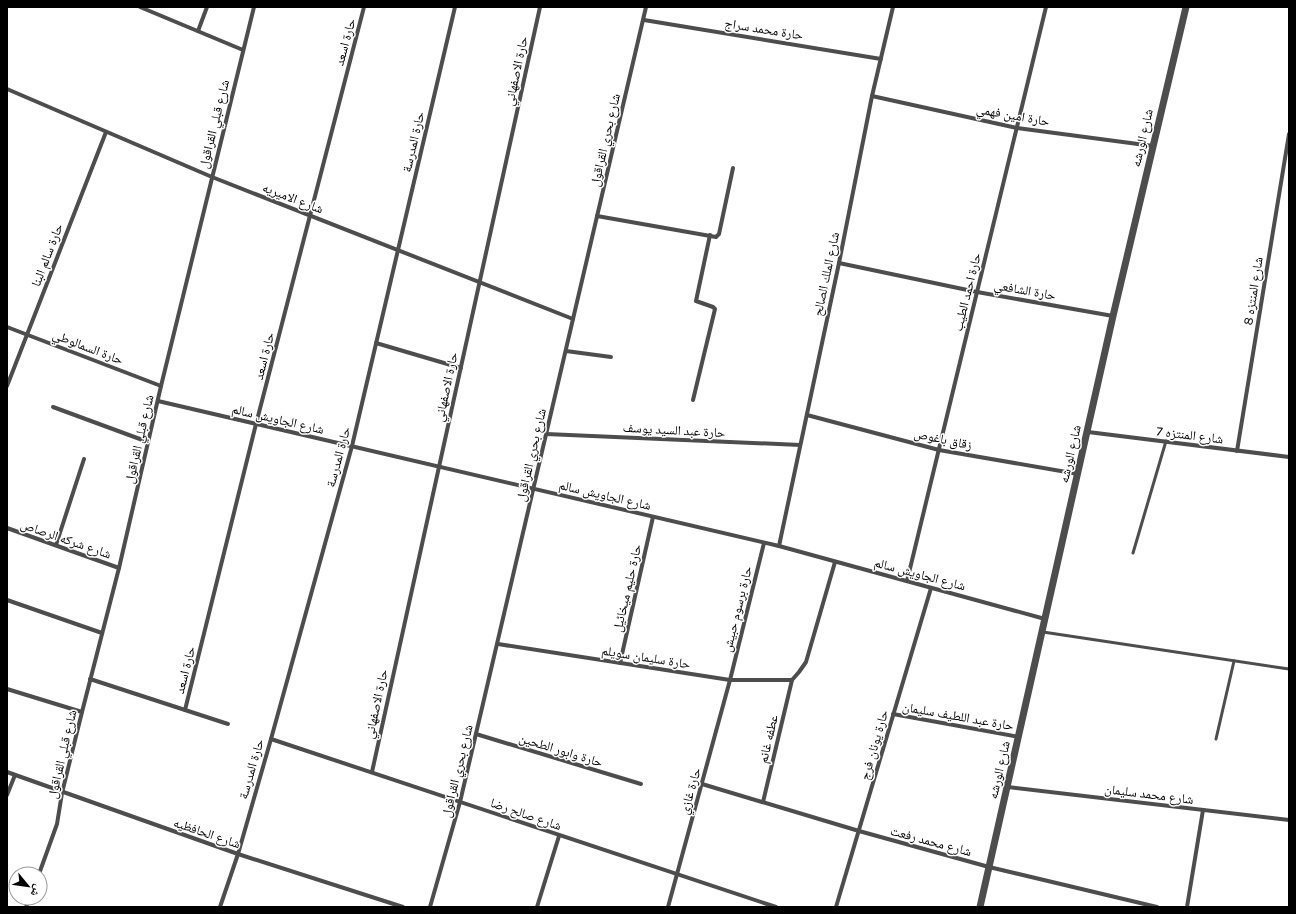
<svg xmlns="http://www.w3.org/2000/svg" width="1296" height="914" font-family="Karla,'Noto Naskh Arabic',sans-serif">
  <rect width="100%" height="100%" fill="#fff"/>
  <g fill="none" stroke-linecap="round" stroke-linejoin="round">
    <g stroke="#4d4d4d" stroke-width="3">
      <path d="M1133,553L1166,441"/>
      <path d="M1043,632L1289,669"/>
      <path d="M1216,739L1234,661"/>
    </g>
    <g stroke="#4d4d4d" stroke-width="4">
      <path d="M140,7L243,50"/>
      <path d="M644,20L881,59"/>
      <path d="M198,31L207,7"/>
      <path d="M7,89L212,177L573,319"/>
      <path d="M872,96L1017,128L1153,146"/>
      <path d="M597,216L716,237L719,234L733,168"/>
      <path d="M839,263L977,292L1113,316"/>
      <path d="M7,327L161,386"/>
      <path d="M376,343L461,368"/>
      <path d="M566,351L611,357"/>
      <path d="M7,386L106,132"/>
      <path d="M693,400L715,309L713,307L696,301L710,235"/>
      <path d="M158,401L779,546L1045,619"/>
      <path d="M53,407L148,442"/>
      <path d="M807,415L939,450L1078,474"/>
      <path d="M1088,432L1289,457"/>
      <path d="M546,434L800,445"/>
      <path d="M1237,451L1289,134"/>
      <path d="M7,528L119,568"/>
      <path d="M56,545L84,459"/>
      <path d="M779,546L839,263L872,96L893,7"/>
      <path d="M907,581L1046,7"/>
      <path d="M7,600L102,633"/>
      <path d="M498,644L730,680H792"/>
      <path d="M620,663L653,517"/>
      <path d="M90,679L228,724"/>
      <path d="M7,689L82,712"/>
      <path d="M185,710L256,424L364,7"/>
      <path d="M893,714L1019,737"/>
      <path d="M476,734L641,784"/>
      <path d="M271,739L776,907"/>
      <path d="M7,772L238,854L403,907"/>
      <path d="M372,772L540,7"/>
      <path d="M702,784L859,831L989,867L1157,907"/>
      <path d="M1008,787L1289,820"/>
      <path d="M7,795L15,775"/>
      <path d="M763,802L792,680L799,672L806,662L835,562"/>
      <path d="M39,874L57,824L62,793L82,712L119,568L161,386L254,7"/>
      <path d="M26,907L30,898"/>
      <path d="M220,907L238,854L271,739L352,446L455,7"/>
      <path d="M430,907L460,802L646,7"/>
      <path d="M537,907L559,836"/>
      <path d="M668,907L730,680L764,543"/>
      <path d="M836,907L931,588"/>
      <path d="M1187,907L1203,810"/>
    </g>
    <path stroke="#4d4d4d" stroke-width="7" d="M980,907L1113,316L1186,7"/>
  </g>
  <g text-anchor="middle" dominant-baseline="central" stroke-width="3" stroke-linejoin="round" paint-order="stroke">
    <g font-size="13" fill="#000" stroke="#fff">
      <text transform="translate(764 29) rotate(9)">حارة محمد سراج</text>
      <text transform="translate(345 42) rotate(-75)">حارة اسعد</text>
      <text transform="translate(516 71) rotate(-78)">حارة الاصفهاني</text>
      <text transform="translate(1013 115) rotate(10)">حارة امين فهمي</text>
      <text transform="translate(214 124) rotate(-76)">شارع قبلي القراقول</text>
      <text transform="translate(1142 138) rotate(-77)">شارع الورشه</text>
      <text transform="translate(605 140) rotate(-77)">شارع بحري القراقول</text>
      <text transform="translate(413 142) rotate(-77)">حارة المدرسة</text>
      <text transform="translate(293 198) rotate(21)">شارع الاميريه</text>
      <text transform="translate(47 255) rotate(-69)">حارة سالم البنا</text>
      <text transform="translate(826 274) rotate(-78)">شارع الملك الصالح</text>
      <text transform="translate(1025 290) rotate(10)">حارة الشافعي</text>
      <text transform="translate(1253 291) rotate(-81)">شارع المنتزه 8</text>
      <text transform="translate(967 292) rotate(-76)">حارة احمد الطيب</text>
      <text transform="translate(88 347) rotate(21)">حارة السمالوطي</text>
      <text transform="translate(264 356) rotate(-76)">حارة اسعد</text>
      <text transform="translate(446 387) rotate(-78)">حارة الاصفهاني</text>
      <text transform="translate(278 419) rotate(13)">شارع الجاويش سالم</text>
      <text transform="translate(674 430) rotate(3)">حارة عبد السيد يوسف</text>
      <text transform="translate(1190 435) rotate(7)">شارع المنتزه 7</text>
      <text transform="translate(139 439) rotate(-77)">شارع قبلي القراقول</text>
      <text transform="translate(943 439) rotate(12)">زقاق باغوص</text>
      <text transform="translate(1070 454) rotate(-77)">شارع الورشه</text>
      <text transform="translate(531 455) rotate(-77)">شارع بحري القراقول</text>
      <text transform="translate(338 457) rotate(-75)">حارة المدرسة</text>
      <text transform="translate(605 495) rotate(13)">شارع الجاويش سالم</text>
      <text transform="translate(66 539) rotate(19)">شارع شركه الرصاص</text>
      <text transform="translate(920 574) rotate(15)">شارع الجاويش سالم</text>
      <text transform="translate(627 588) rotate(-77)">حارة حليم ميخائيل</text>
      <text transform="translate(737 609) rotate(-76)">حارة برسوم حبيش</text>
      <text transform="translate(646 657) rotate(9)">حارة سليمان سويلم</text>
      <text transform="translate(185 670) rotate(-76)">حارة اسعد</text>
      <text transform="translate(376 704) rotate(-78)">حارة الاصفهاني</text>
      <text transform="translate(958 716) rotate(10)">حارة عبد اللطيف سليمان</text>
      <text transform="translate(768 739) rotate(-77)">عطفه غانم</text>
      <text transform="translate(874 745) rotate(-74)">حارة يونان فرج</text>
      <text transform="translate(561 750) rotate(17)">حارة وابور الطحين</text>
      <text transform="translate(62 754) rotate(-77)">شارع قبلي القراقول</text>
      <text transform="translate(251 769) rotate(-74)">حارة المدرسة</text>
      <text transform="translate(999 770) rotate(-77)">شارع الورشه</text>
      <text transform="translate(457 771) rotate(-76)">شارع بحري القراقول</text>
      <text transform="translate(690 791) rotate(-74)">حارة غازي</text>
      <text transform="translate(1149 794) rotate(7)">شارع محمد سليمان</text>
      <text transform="translate(526 814) rotate(19)">شارع صالح رضا</text>
      <text transform="translate(207 833) rotate(19)">شارع الحافظيه</text>
      <text transform="translate(931 841) rotate(15)">شارع محمد رفعت</text>
    </g>
  </g>
  <rect width="1296" height="914" fill="none" stroke="#000000" stroke-width="16"/>
  <g transform="translate(28 886) rotate(119)"><circle r="19" fill="#ffffff" stroke="#999999"/>
  <path d="M0-3L7 15L0 10L-7 15Z" fill="#000000"/>
  <text y="-6" font-size="11" font-weight="bold" text-anchor="middle" fill="#000000">ش</text>
  </g>
</svg>
